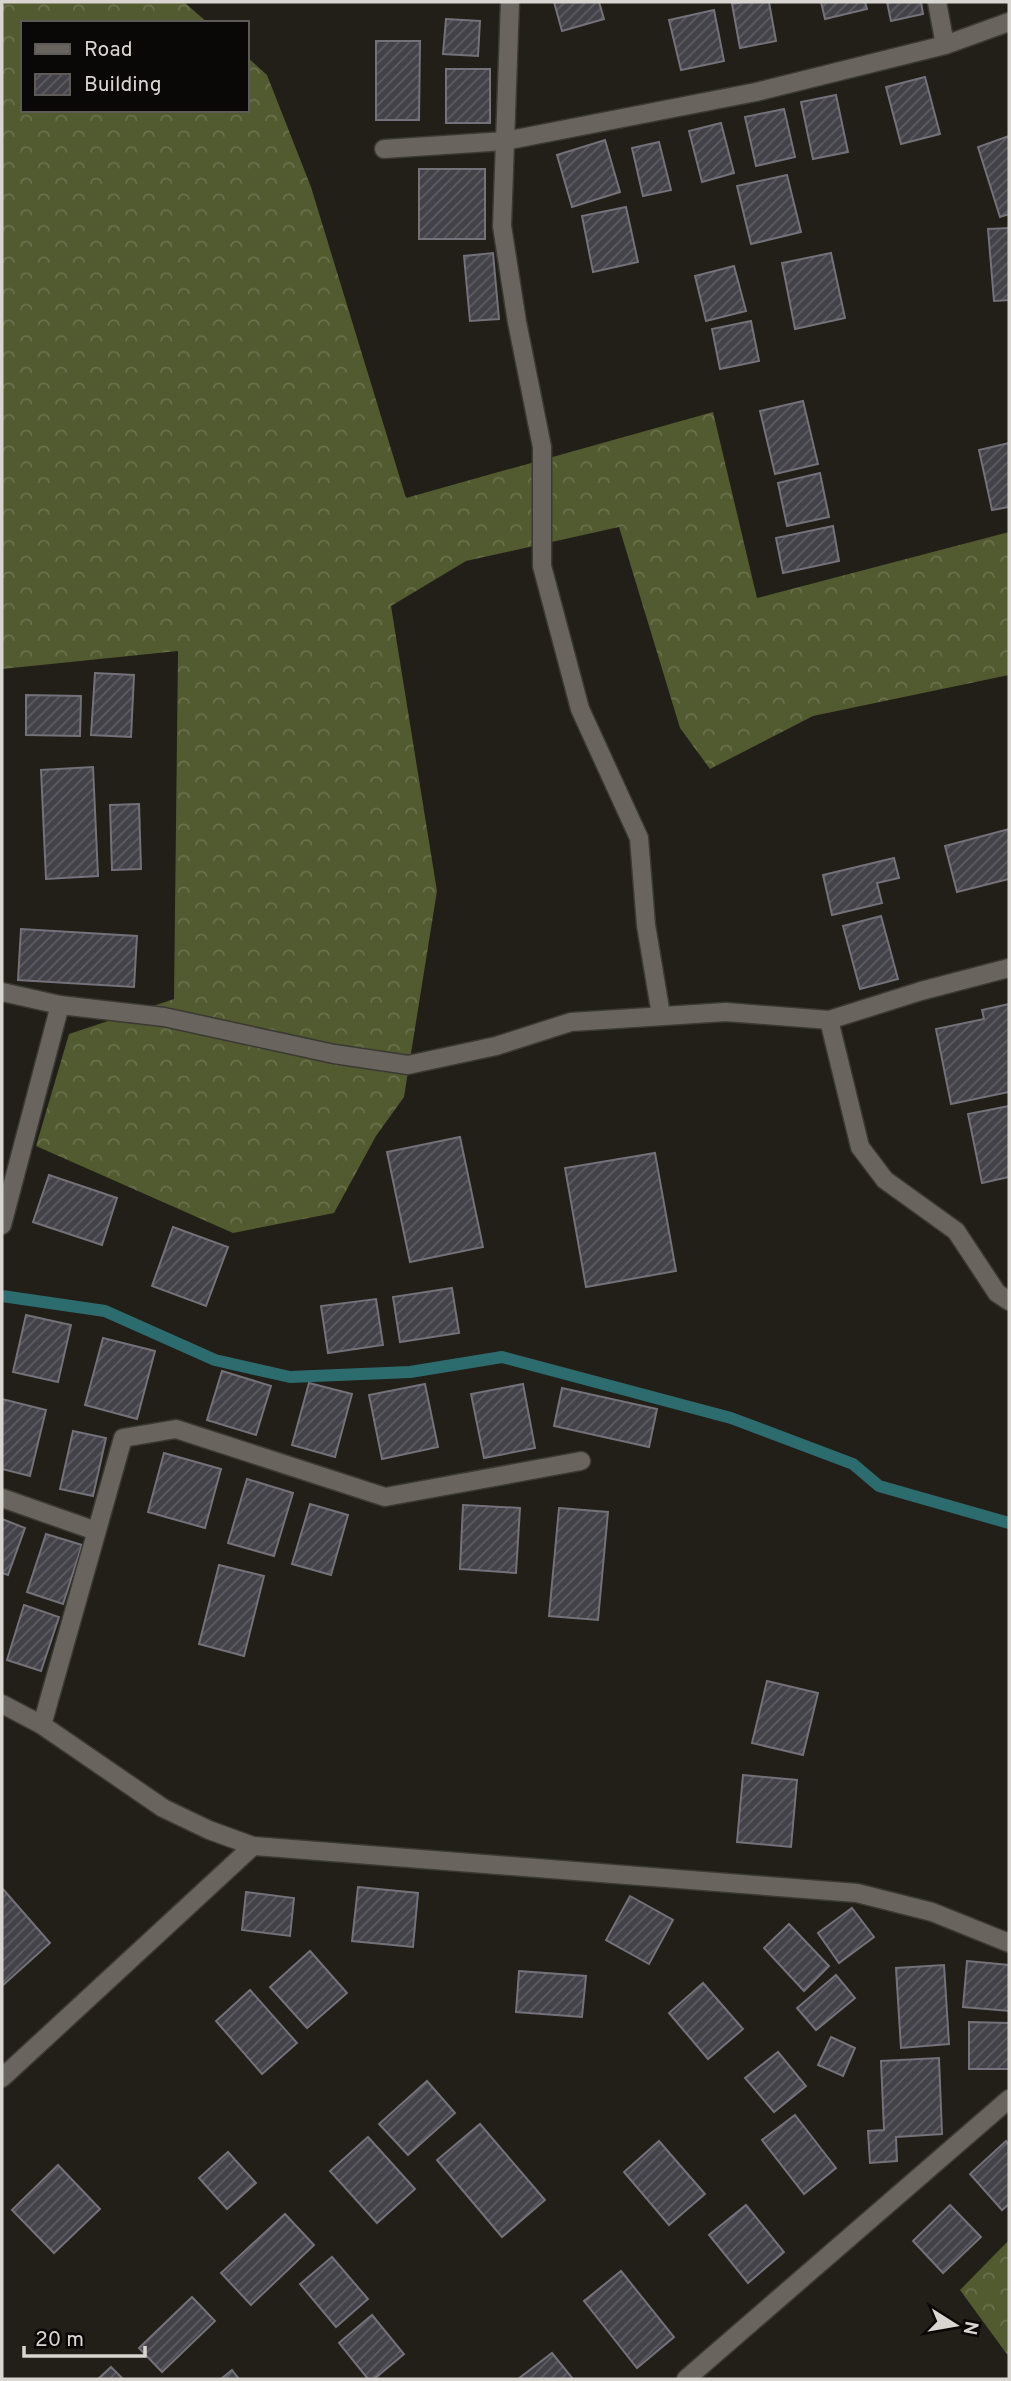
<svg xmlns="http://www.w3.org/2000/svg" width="1011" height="2381" font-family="Overpass,sans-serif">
  <defs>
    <pattern id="forest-crowns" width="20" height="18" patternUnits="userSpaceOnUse" patternTransform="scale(1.75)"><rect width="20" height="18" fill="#525a2f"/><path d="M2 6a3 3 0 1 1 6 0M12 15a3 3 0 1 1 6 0" fill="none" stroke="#6a714c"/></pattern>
    <pattern id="building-hatch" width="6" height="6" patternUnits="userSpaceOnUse" patternTransform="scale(1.75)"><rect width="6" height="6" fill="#444249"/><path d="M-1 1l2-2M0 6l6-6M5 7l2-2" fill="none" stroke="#5e5d62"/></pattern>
  </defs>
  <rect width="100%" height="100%" fill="#221e18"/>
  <g fill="url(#forest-crowns)">
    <path d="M2,2H184L208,23H23V110H247V57L267,75L311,187L406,498L713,412L757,598L1009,532V675L813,716L710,769L680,728L619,527L466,561L391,606L437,891L404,1097L376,1136L334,1213L233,1233L36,1146L69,1034L174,999L178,651L2,669Z"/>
    <path d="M1009,2240V2357L960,2290Z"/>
  </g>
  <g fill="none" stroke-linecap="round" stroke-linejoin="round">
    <path stroke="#2c6c6f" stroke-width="12" d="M2,1296L105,1311L215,1360L290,1377L410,1372L502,1357L731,1418L853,1464L879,1486L1009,1523"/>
  </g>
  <g fill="url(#building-hatch)" stroke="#737179" stroke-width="2">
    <path d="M554,2H599L604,19L562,31Z"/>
    <path d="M744,2H769L776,41L740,48L732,4Z"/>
    <path d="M821,2H865L867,9L825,19Z"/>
    <path d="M887,2H921L923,14L891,21Z"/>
    <path d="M714,10L724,61L681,70L669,20Z"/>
    <path d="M446,19L480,21L478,56L443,54Z"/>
    <path d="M376,41H420L419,120H376Z"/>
    <rect x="446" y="69" width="44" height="54"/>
    <path d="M925,77L940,134L901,144L886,87Z"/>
    <path d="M836,95L848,152L813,159L801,102Z"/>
    <path d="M784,109L795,157L756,166L745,117Z"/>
    <path d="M721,123L734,173L702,182L689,131Z"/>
    <path d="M1009,136V214L1000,217L978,147Z"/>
    <path d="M605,140L620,192L572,207L557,155Z"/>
    <path d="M659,142L671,190L643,196L632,148Z"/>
    <rect x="419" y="169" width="66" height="70"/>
    <path d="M787,175L801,232L751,244L737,186Z"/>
    <path d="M626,207L638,262L593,272L582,216Z"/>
    <path d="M1009,228V300L994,301L988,229Z"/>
    <path d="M493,253L499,319L470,321L464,256Z"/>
    <path d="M831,253L845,318L795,329L782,263Z"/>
    <path d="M734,266L746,311L706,321L695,276Z"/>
    <path d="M751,321L759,361L720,369L712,329Z"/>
    <path d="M803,401L818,464L775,474L760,411Z"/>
    <path d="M1009,443V507L992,510L979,450Z"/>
    <path d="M820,473L829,517L787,526L778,483Z"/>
    <path d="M833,526L839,561L783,573L776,538Z"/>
    <path d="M95,673L134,675L131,737L91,735Z"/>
    <path d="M26,695L81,696L80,736L26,735Z"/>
    <path d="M93,767L98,876L46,879L41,770Z"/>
    <path d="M139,804L141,869L112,870L110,805Z"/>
    <path d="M1009,829V879L957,892L945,846Z"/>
    <path d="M894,858L899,878L877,883L882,903L832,915L823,875Z"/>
    <path d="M881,916L898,979L860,989L843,926Z"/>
    <path d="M21,929L137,936L134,987L18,980Z"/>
    <path d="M1009,1004V1092L951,1104L936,1029L984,1019L982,1010Z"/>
    <path d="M1009,1106V1177L982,1183L968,1114Z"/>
    <path d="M460,1137L483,1247L410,1262L387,1152Z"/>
    <path d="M655,1153L676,1271L586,1287L565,1168Z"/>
    <path d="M49,1175L117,1198L102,1245L33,1222Z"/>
    <path d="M173,1227L228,1247L206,1306L152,1286Z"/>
    <path d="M452,1288L459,1333L400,1342L393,1297Z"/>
    <path d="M376,1299L383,1345L328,1353L321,1306Z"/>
    <path d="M26,1315L71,1325L58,1382L13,1372Z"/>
    <path d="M103,1338L155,1351L137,1419L85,1405Z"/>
    <path d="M222,1371L271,1386L256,1435L207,1420Z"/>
    <path d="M309,1383L352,1394L335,1457L292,1445Z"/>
    <path d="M425,1384L438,1447L382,1459L369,1395Z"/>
    <path d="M523,1384L535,1448L484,1458L471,1394Z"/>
    <path d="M562,1388L657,1409L649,1447L554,1426Z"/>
    <path d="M2,1399L46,1410L30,1476L2,1469Z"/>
    <path d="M73,1431L106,1438L93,1496L60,1489Z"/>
    <path d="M164,1453L221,1469L205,1528L148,1512Z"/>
    <path d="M247,1479L293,1493L274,1556L228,1543Z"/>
    <path d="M310,1504L348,1515L331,1575L292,1564Z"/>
    <path d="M463,1505L520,1508L516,1573L460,1569Z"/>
    <path d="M559,1508L608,1512L598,1620L549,1616Z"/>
    <path d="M2,1519L25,1528L8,1575L2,1573Z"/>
    <path d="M46,1534L82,1545L63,1604L27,1592Z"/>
    <path d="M219,1565L264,1576L244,1656L199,1644Z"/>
    <path d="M24,1605L59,1617L41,1671L7,1660Z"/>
    <path d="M767,1681L818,1693L803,1755L752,1743Z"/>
    <path d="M743,1775L797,1780L791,1847L737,1842Z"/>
    <path d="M358,1887L418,1893L413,1947L352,1941Z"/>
    <path d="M2,1888L50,1943L2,1986Z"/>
    <path d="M246,1892L294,1898L290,1936L242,1930Z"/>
    <path d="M630,1896L673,1920L649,1964L606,1940Z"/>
    <path d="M852,1908L874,1937L839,1963L818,1933Z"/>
    <path d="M789,1924L829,1966L804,1991L764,1948Z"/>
    <path d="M310,1951L347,1993L307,2028L270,1987Z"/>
    <path d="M967,1961L1009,1965V2011L963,2007Z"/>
    <path d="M944,1965L949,2044L901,2048L896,1968Z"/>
    <path d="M519,1971L586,1976L582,2017L516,2012Z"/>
    <path d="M836,1975L855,1998L816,2030L797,2008Z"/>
    <path d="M703,1983L743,2029L708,2059L669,2013Z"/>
    <path d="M250,1990L297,2043L262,2074L216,2021Z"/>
    <path d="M969,2022L1009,2023V2069H969Z"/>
    <path d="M831,2037L855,2048L843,2076L818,2065Z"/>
    <path d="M778,2052L806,2086L774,2112L745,2078Z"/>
    <path d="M939,2058L942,2134L896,2137L897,2161L870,2163L868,2131L884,2130L881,2061Z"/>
    <path d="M427,2081L455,2113L408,2155L379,2124Z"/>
    <path d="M795,2115L836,2168L804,2194L762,2140Z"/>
    <path d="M480,2124L545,2200L502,2237L437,2160Z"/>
    <path d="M368,2137L415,2189L377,2223L330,2171Z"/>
    <path d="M659,2141L705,2194L669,2225L624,2172Z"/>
    <path d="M1006,2141L1009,2145V2204L1002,2210L970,2174Z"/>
    <path d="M228,2152L256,2183L227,2209L199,2178Z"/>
    <path d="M58,2165L100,2209L54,2253L12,2210Z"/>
    <path d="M746,2205L784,2252L748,2283L709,2235Z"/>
    <path d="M950,2205L981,2237L943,2273L913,2241Z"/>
    <path d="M285,2214L314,2245L251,2305L221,2273Z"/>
    <path d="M332,2257L368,2299L336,2327L300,2284Z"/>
    <path d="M621,2271L674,2337L637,2368L584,2301Z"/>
    <path d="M192,2297L215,2321L162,2372L139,2348Z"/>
    <path d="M372,2315L404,2354L374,2379H368L339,2343Z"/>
    <path d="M552,2353L573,2379H518Z"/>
    <path d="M111,2367L123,2379H98Z"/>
    <path d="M232,2370L239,2379H221Z"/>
  </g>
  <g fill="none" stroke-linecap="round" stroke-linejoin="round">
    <defs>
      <g id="minor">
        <path d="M510,2L502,226L517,322L542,447V566L580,709L639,838L646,925L661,1015"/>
        <path d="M937,2L945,45"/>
        <path d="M384,149L505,141L756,92L945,45L1009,22"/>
        <path d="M2,992L60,1005L164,1017L334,1054L408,1065L496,1046L571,1022L726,1012L829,1020L921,991L1009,968"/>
        <path d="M829,1020L860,1147L885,1180L956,1231L997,1293L1009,1301"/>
        <path d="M2,1225L60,1005"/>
        <path d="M2,1498L96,1531"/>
        <path d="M2,1704L42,1725L163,1808L209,1830L253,1846L857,1893L932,1912L1009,1943"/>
        <path d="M42,1725L123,1438L176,1429L385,1497L581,1461"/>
        <path d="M2,2078L253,1846"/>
        <path d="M686,2379L1009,2099"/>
      </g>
    </defs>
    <use href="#minor" stroke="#3c3935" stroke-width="21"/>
    <use href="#minor" stroke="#69655e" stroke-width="18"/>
  </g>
  <rect width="1011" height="2381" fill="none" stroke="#d9d6d2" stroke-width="7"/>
  <rect x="21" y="21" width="228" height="91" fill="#0a0806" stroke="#5d5a58" stroke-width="2"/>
  <rect x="35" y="44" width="35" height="10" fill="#69655e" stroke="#5d5a58" stroke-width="2"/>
  <text x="84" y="56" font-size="21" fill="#d9d6d2">Road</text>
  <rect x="35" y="74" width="35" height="21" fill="url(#building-hatch)" stroke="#5d5a58" stroke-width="2"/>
  <text x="84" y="91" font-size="21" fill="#d9d6d2">Building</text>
  <g transform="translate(955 2325) rotate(101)" stroke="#0a0806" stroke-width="5" paint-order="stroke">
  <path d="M0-5L12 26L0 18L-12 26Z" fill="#d9d6d2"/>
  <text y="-10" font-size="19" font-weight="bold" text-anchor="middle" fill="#d9d6d2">N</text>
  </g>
  <path d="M24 2346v10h121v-10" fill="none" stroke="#d9d6d2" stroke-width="3.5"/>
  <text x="35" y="2346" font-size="21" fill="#d9d6d2" stroke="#0a0806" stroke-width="5" paint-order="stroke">20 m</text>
</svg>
